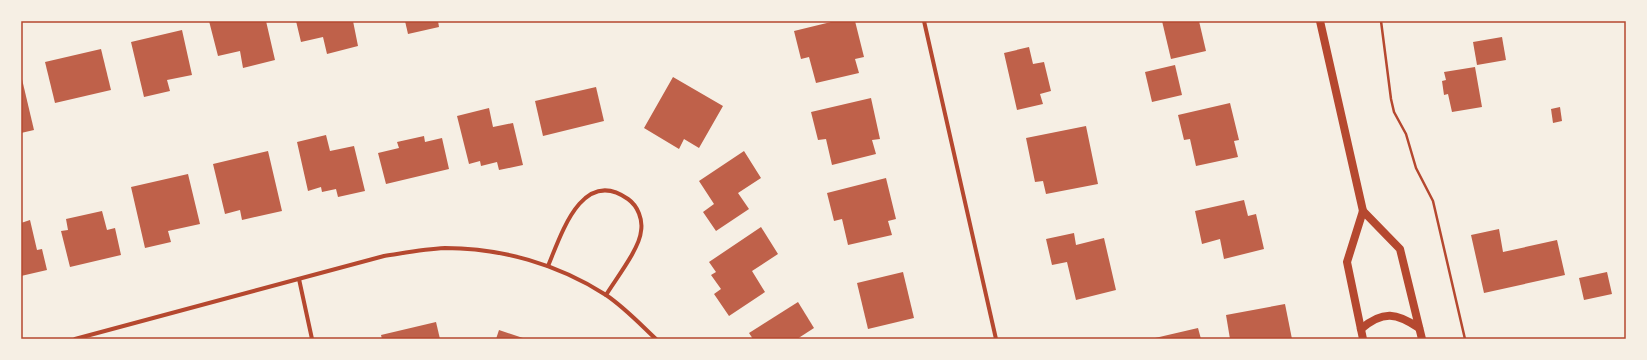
<svg xmlns="http://www.w3.org/2000/svg" width="1647" height="360" font-family="Lato,sans-serif">
  <rect width="100%" height="100%" fill="#f6efe4"/>
  <g fill="#bf614a">
    <path d="M209,21H266L275,60L243,68L240,51L218,56Z"/>
    <path d="M296,21H353L358,46L327,54L323,37L301,42Z"/>
    <path d="M405,21H438L439,27L408,34Z"/>
    <path d="M835,21H855L864,57L855,59L859,73L816,83L809,57L801,59L794,31Z"/>
    <path d="M1162,21H1199L1206,51L1171,59Z"/>
    <path d="M182,30L192,75L167,80L170,91L144,97L131,42Z"/>
    <path d="M1502,37L1506,60L1477,65L1473,42Z"/>
    <path d="M1029,47L1033,64L1044,62L1051,91L1040,94L1043,104L1017,110L1004,53Z"/>
    <path d="M101,49L111,90L55,103L45,62Z"/>
    <path d="M1175,65L1182,95L1152,102L1145,72Z"/>
    <path d="M1475,67L1482,107L1452,112L1448,94L1444,95L1442,81L1446,80L1444,72Z"/>
    <path d="M21,75L34,130L21,133Z"/>
    <path d="M673,77L723,106L699,148L684,139L679,149L644,128Z"/>
    <path d="M596,87L604,121L543,136L535,101Z"/>
    <path d="M871,98L880,139L872,140L876,154L832,165L826,139L818,140L811,112Z"/>
    <path d="M1230,103L1239,140L1234,141L1238,157L1196,166L1190,139L1184,140L1178,115Z"/>
    <path d="M1560,107L1562,121L1553,123L1551,109Z"/>
    <path d="M489,108L493,127L513,123L523,165L499,170L497,162L481,166L480,161L469,164L457,116Z"/>
    <path d="M1086,126L1098,184L1046,194L1043,181L1035,182L1026,138Z"/>
    <path d="M326,135L330,151L354,146L365,191L338,197L336,189L322,192L321,187L308,191L297,142Z"/>
    <path d="M424,136L425,142L442,138L449,169L386,184L378,153L399,148L397,142Z"/>
    <path d="M268,151L282,211L242,220L240,210L225,214L213,164Z"/>
    <path d="M744,151L761,178L738,193L749,209L716,231L703,212L714,204L699,181Z"/>
    <path d="M188,174L200,224L168,231L171,242L145,248L131,187Z"/>
    <path d="M886,178L896,219L888,221L892,235L848,245L842,219L834,221L827,193Z"/>
    <path d="M1244,200L1248,216L1256,214L1264,249L1224,259L1220,239L1202,244L1195,211Z"/>
    <path d="M102,211L107,230L115,228L121,255L70,267L61,231L68,230L66,219Z"/>
    <path d="M30,220L37,250L42,249L47,270L21,276V223Z"/>
    <path d="M761,227L778,254L752,271L765,292L729,316L714,294L721,289L711,275L716,272L709,262Z"/>
    <path d="M1499,229L1503,252L1557,240L1565,275L1484,293L1471,235Z"/>
    <path d="M1074,233L1076,245L1104,238L1116,290L1076,300L1067,262L1052,265L1046,239Z"/>
    <path d="M903,272L914,318L868,329L857,283Z"/>
    <path d="M1607,272L1612,294L1584,300L1579,278Z"/>
    <path d="M798,302L814,328L797,339H753L749,333Z"/>
    <path d="M1285,304L1292,339H1230L1226,315Z"/>
    <path d="M436,322L440,339H382L381,335Z"/>
    <path d="M1198,328L1201,339H1155V338Z"/>
    <path d="M499,330L526,339H496Z"/>
  </g>
  <g fill="none" stroke-linecap="round" stroke-linejoin="round">
    <path stroke="#b5482f" stroke-width="2.5" d="M1381,21L1391,99L1394,112L1406,134L1416,168L1433,201L1465,339"/>
    <g stroke="#b5482f" stroke-width="4">
      <path d="M924,21L996,339"/>
      <path d="M548,266C561,235 582,166 628,199C638,206 643,220 641,231C640,248 615,280 606,295"/>
      <path d="M299,279L312,339"/>
      <path d="M75,339L384,256C404,253 424,249 445,248C501,248 558,264 606,295C624,307 640,324 656,339"/>
    </g>
    <g stroke="#b5482f" stroke-width="8">
      <path d="M1320,21L1363,211L1347,262L1363,339"/>
      <path d="M1363,211L1400,249L1422,339"/>
      <path d="M1361,329C1383,310 1397,313 1419,328"/>
    </g>
  </g>
  <rect width="1647" height="360" fill="none" stroke="#f6efe4" stroke-width="44"/>
  <rect x="22" y="22" width="1603" height="316" fill="none" stroke="#b5482f" stroke-width="1.5"/>
</svg>
